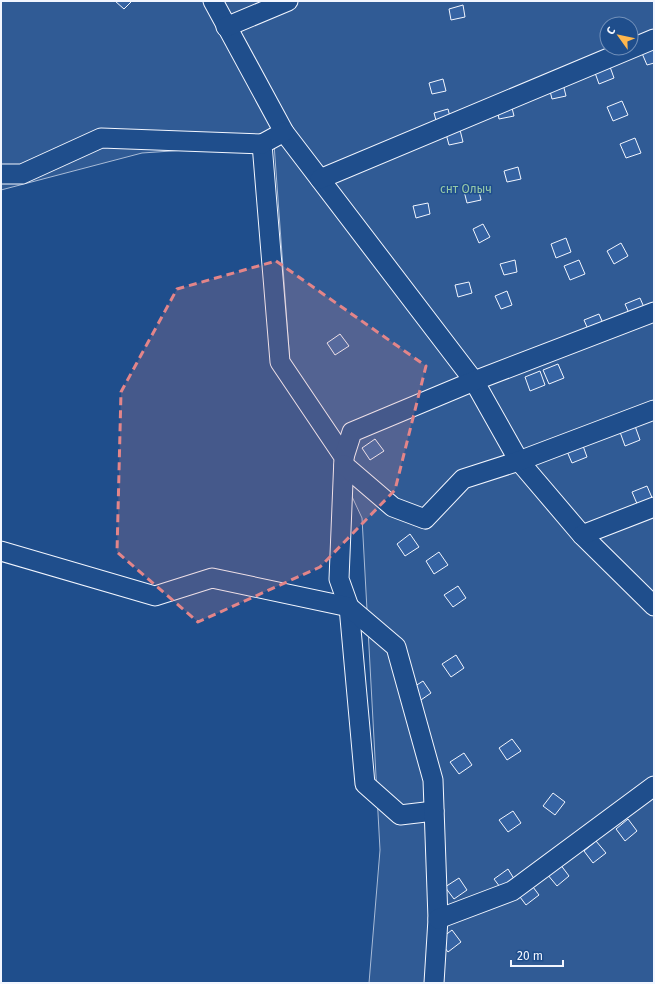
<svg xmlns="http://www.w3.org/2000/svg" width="655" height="984" font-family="'Fira Sans',sans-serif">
  <rect width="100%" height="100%" fill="#1f4e8c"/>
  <path fill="#305b95" stroke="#a8bbd7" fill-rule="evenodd" d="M1,1H654V983H369L380,850L362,518L290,364L274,144L142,153L1,190ZM607,24H631V48H607Z"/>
  <g fill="#3563a3" stroke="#f2f6ff">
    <path d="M115,1H132L124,9Z"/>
    <path d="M463,5L465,17L451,20L449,9Z"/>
    <path d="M654,47V63L647,65L641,51Z"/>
    <path d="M609,64L614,78L599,84L594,70Z"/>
    <path d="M443,79L446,91L432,94L429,83Z"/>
    <path d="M563,84L566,96L552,99L549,87Z"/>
    <path d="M622,101L628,115L613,121L607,107Z"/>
    <path d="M511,104L514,116L499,119L497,108Z"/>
    <path d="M448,109L451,121L437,124L434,113Z"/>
    <path d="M460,130L463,142L449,145L446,134Z"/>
    <path d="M635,138L641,153L626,158L620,144Z"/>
    <path d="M518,167L521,179L507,182L504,171Z"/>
    <path d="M478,188L481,200L467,203L464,191Z"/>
    <path d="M428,203L430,214L416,218L413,206Z"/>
    <path d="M483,224L490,237L479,243L473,229Z"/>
    <path d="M566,238L571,252L556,258L551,244Z"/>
    <path d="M621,243L628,256L614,264L607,251Z"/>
    <path d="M515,260L517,272L504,275L500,264Z"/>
    <path d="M579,260L585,274L570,280L564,266Z"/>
    <path d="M469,282L472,293L458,297L455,285Z"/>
    <path d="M507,291L512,305L501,309L495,296Z"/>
    <path d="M640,298L646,312L631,318L625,304Z"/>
    <path d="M599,314L605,328L590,334L584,320Z"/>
    <path d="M340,334L349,346L335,355L327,343Z"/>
    <path d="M558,364L564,378L549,384L543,370Z"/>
    <path d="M540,371L545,385L530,391L525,377Z"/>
    <path d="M635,426L640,440L625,446L620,432Z"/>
    <path d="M375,439L384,451L370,460L362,448Z"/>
    <path d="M582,443L587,457L572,463L566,449Z"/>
    <path d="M647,486L653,500L638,506L632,492Z"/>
    <path d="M410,534L419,547L405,556L397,544Z"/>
    <path d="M439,552L448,565L434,574L426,561Z"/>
    <path d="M458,586L466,598L453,607L444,595Z"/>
    <path d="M456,655L464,668L451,677L442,664Z"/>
    <path d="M423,681L431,693L418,702L409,690Z"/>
    <path d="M512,739L521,751L507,760L499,748Z"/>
    <path d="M464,753L472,765L459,774L450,762Z"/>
    <path d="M553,793L565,802L555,815L543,806Z"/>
    <path d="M513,811L521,823L508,832L499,820Z"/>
    <path d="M628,819L637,831L625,841L616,829Z"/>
    <path d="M596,841L606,853L593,863L584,851Z"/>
    <path d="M560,864L569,876L557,886L547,874Z"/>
    <path d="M508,869L516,882L503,891L494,879Z"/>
    <path d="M459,878L467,890L454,899L445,887Z"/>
    <path d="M530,883L539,895L526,905L517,893Z"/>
    <path d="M452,930L461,942L448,952L439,940Z"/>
  </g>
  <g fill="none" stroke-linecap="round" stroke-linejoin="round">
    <defs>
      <g id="minor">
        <path d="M213,1L284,132L474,381L519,461L582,535L654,606"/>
        <path d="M226,27L288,1"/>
        <path d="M284,132L262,144L280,362L344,457L339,579L349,607L365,784L400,815L434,811"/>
        <path d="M1,174H22L101,138L262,144"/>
        <path d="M320,179L654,39"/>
        <path d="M344,457L352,432L474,381L654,312"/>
        <path d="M344,465L393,507L425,519L463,479L519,461L654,410"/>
        <path d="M582,535L654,507"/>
        <path d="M1,551L155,596L212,578L349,607L396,647L433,780L438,919L434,983"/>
        <path d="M438,919L512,891L654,786"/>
      </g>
    </defs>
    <use href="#minor" stroke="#f2f6ff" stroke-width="21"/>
    <use href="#minor" stroke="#1f4e8c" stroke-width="19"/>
  </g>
  <path fill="#e38589" fill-opacity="0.2" stroke="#e38589" stroke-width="3" stroke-dasharray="8 5" stroke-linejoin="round" d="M276,261L426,366L395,490L320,567L198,622L117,552L121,392L177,289Z"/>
  <g text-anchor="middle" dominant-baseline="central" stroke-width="3" stroke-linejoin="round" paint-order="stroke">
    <g font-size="12" fill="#97c8a6" stroke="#1f4e8c">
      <text x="466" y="189">снт Олыч</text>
    </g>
  </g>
  <rect width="655" height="984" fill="none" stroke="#f2f6ff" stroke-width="4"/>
  <g transform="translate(619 36) rotate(303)"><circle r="19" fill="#1f4e8c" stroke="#7391ba"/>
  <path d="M0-3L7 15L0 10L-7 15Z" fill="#ffb74d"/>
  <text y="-6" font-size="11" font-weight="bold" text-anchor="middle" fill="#f2f6ff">С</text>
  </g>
  <path d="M511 960v6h52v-6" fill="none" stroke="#f2f6ff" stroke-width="2"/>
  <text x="517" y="960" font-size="12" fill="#f2f6ff" stroke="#1f4e8c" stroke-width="3" paint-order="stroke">20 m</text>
</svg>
